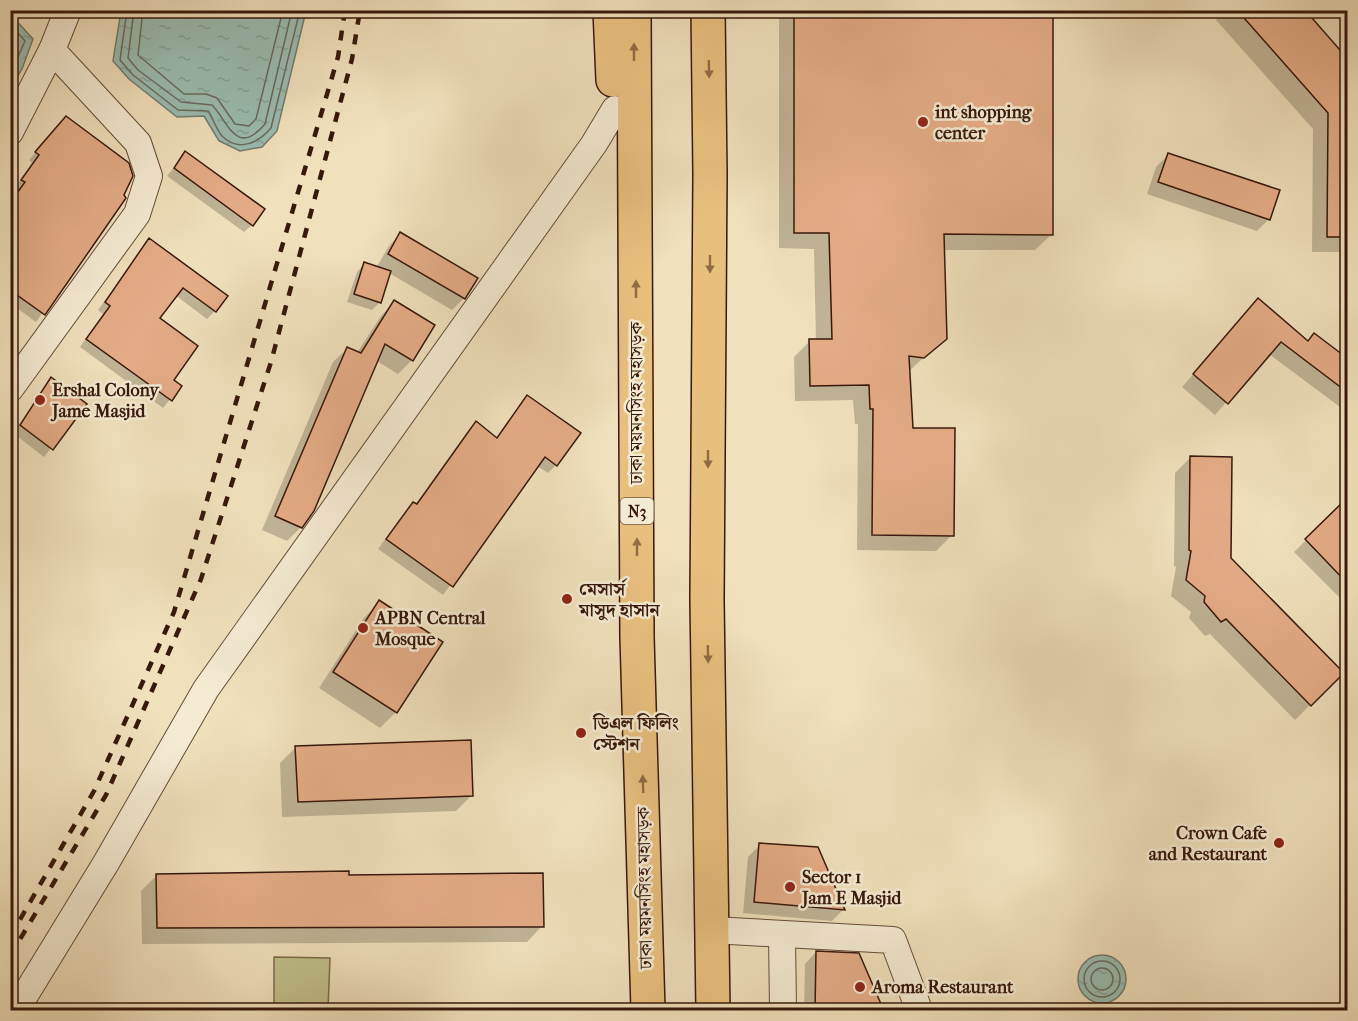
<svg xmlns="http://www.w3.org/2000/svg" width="1358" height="1021" font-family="'IM FELL French Canon','Noto Serif Bengali',serif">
  <defs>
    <pattern id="water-ripples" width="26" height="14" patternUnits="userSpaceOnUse" patternTransform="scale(1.5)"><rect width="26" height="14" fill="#9abdb1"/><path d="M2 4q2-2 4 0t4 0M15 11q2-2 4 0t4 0" fill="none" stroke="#85a297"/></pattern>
  </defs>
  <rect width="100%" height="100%" fill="#f0e0bc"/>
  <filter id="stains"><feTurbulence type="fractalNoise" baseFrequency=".00333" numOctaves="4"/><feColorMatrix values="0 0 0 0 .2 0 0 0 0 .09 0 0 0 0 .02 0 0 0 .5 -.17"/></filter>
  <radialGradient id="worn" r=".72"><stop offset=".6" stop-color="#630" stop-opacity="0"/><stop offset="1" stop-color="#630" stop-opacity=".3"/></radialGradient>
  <path fill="#c1c08b" stroke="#7c6c4c" stroke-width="1.5" d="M274,957L330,958L328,1010H274Z"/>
  <g fill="url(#water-ripples)" stroke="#737b6f" stroke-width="1.5">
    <path d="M121,11H306L277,131L262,147L240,151L219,141L204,116L177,117L129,79L113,61Z"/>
    <path d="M11,15L33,39L22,69L11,87Z"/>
    <circle cx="1102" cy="979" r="24"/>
  </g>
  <g fill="#0003">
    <path d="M779,10H1051V235L1035,250H943L945,338L908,372L911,429L952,535L936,551L857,550L858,424H855L853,400L795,401L794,357L810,341H816L814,249L779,248Z"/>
    <path d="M1225,10H1303L1348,60V252H1312L1313,129L1216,20Z"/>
    <path d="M58,126L124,198L36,322L10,303V201L18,190L15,188L32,163L29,160Z"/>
    <path d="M186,153L252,225L244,232L167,176Z"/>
    <path d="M1168,155L1269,219L1257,231L1147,194L1156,167Z"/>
    <path d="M400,234L464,298L452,310L389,273L380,302L372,310L347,302L357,272L364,264L376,268L389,246Z"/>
    <path d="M149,240L215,311L207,319L175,295L158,319L172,380L180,387L163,408L80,347L103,314L98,310Z"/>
    <path d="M1258,300L1307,342L1340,354L1348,346V413L1269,354L1215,415L1182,387Z"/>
    <path d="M394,302L412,360L398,374L377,361L301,527L287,541L262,530L333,362L347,349L357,353L381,316Z"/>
    <path d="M51,379L85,404L44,457L13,433Z"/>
    <path d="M527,397L556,465L548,473L537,466L443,595L378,549L405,512L415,505L467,432L476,423L495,439Z"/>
    <path d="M1191,457L1229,558L1342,673L1295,720L1210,634L1205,636L1189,618L1191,612L1171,596L1176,567L1174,566L1175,473Z"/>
    <path d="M1344,503L1348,506V606L1294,552Z"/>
    <path d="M380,602L396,712L380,728L319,688L364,618Z"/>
    <path d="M296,747L472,795L456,811L282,817L280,763Z"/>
    <path d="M760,845L843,910L832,921L743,913L748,857Z"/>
    <path d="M542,874V926L527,942L142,944L141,891L157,875Z"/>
    <path d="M816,952L883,1010H804L805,964Z"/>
    <path d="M76,1005L86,1010H71Z"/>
  </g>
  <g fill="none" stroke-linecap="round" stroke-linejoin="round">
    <g stroke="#696a5e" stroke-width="1.5">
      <path d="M127,10L120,60L133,75L178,110L208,111C213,118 216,129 222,136C239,153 259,142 271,128L300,10"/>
      <path d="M134,10L128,58L138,70L181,102L212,105C228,121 236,158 265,124L292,10"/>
      <path d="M143,10L138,55L184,94H206L217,98L235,124L249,126L256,119L283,10"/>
      <path d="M10,24L25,41L10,75"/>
      <circle cx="1102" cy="979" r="18"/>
      <circle cx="1102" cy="979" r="11"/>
    </g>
  </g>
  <g fill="#e4ac86" stroke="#38180c" stroke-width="1.5">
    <path d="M794,10H1053V235L944,234L947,339L924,358L909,356L913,428H955L954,536L872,535L873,409H870L869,385L810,386L809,339H832L829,233H794Z"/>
    <path d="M1237,10H1305L1347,58V237H1327L1328,113Z"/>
    <path d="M66,116L129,163L133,176L124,195L126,198L45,315L10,290V203L25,182L21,180L39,155L35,152Z"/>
    <path d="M185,151L265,209L253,226L174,168Z"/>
    <path d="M1168,153L1280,190L1270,220L1158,182Z"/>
    <path d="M400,232L478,278L465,299L388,254Z"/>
    <path d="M149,238L228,296L216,312L183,288L160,318L198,346L174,380L182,386L172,401L86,339L110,306L105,302Z"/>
    <path d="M364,262L391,271L381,303L354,294Z"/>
    <path d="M1258,298L1308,341L1314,333L1347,358V392L1281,342L1228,404L1193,374Z"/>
    <path d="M394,300L435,325L413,361L385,344L314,511L302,528L275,516L347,347L361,353Z"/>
    <path d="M51,377L87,404L53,450L20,425Z"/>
    <path d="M527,395L581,433L557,466L545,457L453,587L386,539L413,502L417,504L476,421L497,438Z"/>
    <path d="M1190,456L1232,457L1231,558L1344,673L1311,706L1226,619L1221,622L1204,602L1205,596L1186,580L1191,551L1189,550Z"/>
    <path d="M1347,498V583L1305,539Z"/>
    <path d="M379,600L443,642L397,713L333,672Z"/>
    <path d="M471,740L473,796L298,802L295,746Z"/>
    <path d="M759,843L818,847L845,910L754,902Z"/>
    <path d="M349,871V875L543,873L544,927L157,928L156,874Z"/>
    <path d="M816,951L859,953L884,1011H815Z"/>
  </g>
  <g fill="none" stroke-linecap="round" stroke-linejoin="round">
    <defs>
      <g id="minor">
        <path d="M10,132L52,50"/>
        <path d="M10,389L137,214L149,176L138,143L52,50L68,10"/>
        <path d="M712,930L893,940L919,1010"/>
        <path d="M782,935L783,1010"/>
        <path d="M16,1010L106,863L206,689L594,144L615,109"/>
      </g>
      <g id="highway">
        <path d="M610,10L613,80"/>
        <path d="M634,10L637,637L648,1010"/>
        <path d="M708,10L710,174L707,600L713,1010"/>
      </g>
    </defs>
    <use href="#minor" stroke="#664a38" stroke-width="28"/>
    <use href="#highway" stroke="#38180c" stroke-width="36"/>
    <use href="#minor" stroke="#f5ebd3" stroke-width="26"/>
    <use href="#highway" stroke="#e8c07e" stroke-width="33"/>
    <g stroke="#38180c" stroke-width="4.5" stroke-dasharray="10 10" stroke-linecap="butt">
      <path d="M10,937L94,791L174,612L338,57L345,10"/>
      <path d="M10,956L106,795L201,579L271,362L352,59L360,10"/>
    </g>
  </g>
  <defs><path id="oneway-solid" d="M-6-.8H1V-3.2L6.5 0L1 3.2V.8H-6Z" transform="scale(1.5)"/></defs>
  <g fill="#906c45">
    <use href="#oneway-solid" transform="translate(634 52) rotate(-90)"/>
    <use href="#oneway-solid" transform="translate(709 69) rotate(89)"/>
    <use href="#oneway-solid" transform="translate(710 264) rotate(90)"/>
    <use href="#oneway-solid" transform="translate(636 289) rotate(-90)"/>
    <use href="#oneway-solid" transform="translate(708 459) rotate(90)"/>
    <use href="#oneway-solid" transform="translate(637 547) rotate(-90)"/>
    <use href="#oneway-solid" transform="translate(708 654) rotate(89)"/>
    <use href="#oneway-solid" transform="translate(643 784) rotate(-92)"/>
  </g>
  <g fill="#8f2418" stroke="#f5ebd3" stroke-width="2">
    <circle cx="923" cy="122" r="6"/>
    <circle cx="40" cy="400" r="6"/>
    <circle cx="567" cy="599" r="6"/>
    <circle cx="363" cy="628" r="6"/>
    <circle cx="581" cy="733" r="6"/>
    <circle cx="1279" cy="843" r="6"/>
    <circle cx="790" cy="887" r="6"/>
    <circle cx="860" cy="987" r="6"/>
  </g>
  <g text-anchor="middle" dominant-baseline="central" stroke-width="5" stroke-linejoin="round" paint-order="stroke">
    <rect fill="#f5ebd3" stroke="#715748" stroke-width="1.5" x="620.5" y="498" width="33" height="26" rx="4.5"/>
    <g font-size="16" font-weight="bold" fill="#38180c">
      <text x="637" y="511">N3</text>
    </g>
    <g font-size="18" font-weight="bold" fill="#38180c" stroke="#f5ebd3" text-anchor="start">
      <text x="935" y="112">int shopping<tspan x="935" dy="21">center</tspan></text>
      <text x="52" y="390">Ershal Colony<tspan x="52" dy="21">Jame Masjid</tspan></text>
      <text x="579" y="589">মেসার্স<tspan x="579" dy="21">মাসুদ হাসান</tspan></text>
      <text x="375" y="618">APBN Central<tspan x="375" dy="21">Mosque</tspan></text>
      <text x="593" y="723">ডিএল ফিলিং<tspan x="593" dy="21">স্টেশন</tspan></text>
      <text x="1267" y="833" text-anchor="end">Crown Cafe<tspan x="1267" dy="21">and Restaurant</tspan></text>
      <text x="802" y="877">Sector 1<tspan x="802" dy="21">Jam E Masjid</tspan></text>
      <text x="872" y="987">Aroma Restaurant</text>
    </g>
    <g font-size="18" fill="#38180c" stroke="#f5ebd3">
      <text transform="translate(636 403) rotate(-90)">ঢাকা ময়মনসিংহ মহাসড়ক</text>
      <text transform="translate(645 888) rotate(-91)">ঢাকা ময়মনসিংহ মহাসড়ক</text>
    </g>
  </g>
  <rect width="1358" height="1021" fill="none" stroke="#f0e0bc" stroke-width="36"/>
  <rect x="12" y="12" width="1334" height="997" fill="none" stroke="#38180c" stroke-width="3"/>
  <rect x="18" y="18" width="1322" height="985" fill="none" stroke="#38180c" stroke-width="1.5"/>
  <rect width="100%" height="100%" filter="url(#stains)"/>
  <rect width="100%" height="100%" fill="url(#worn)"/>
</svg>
